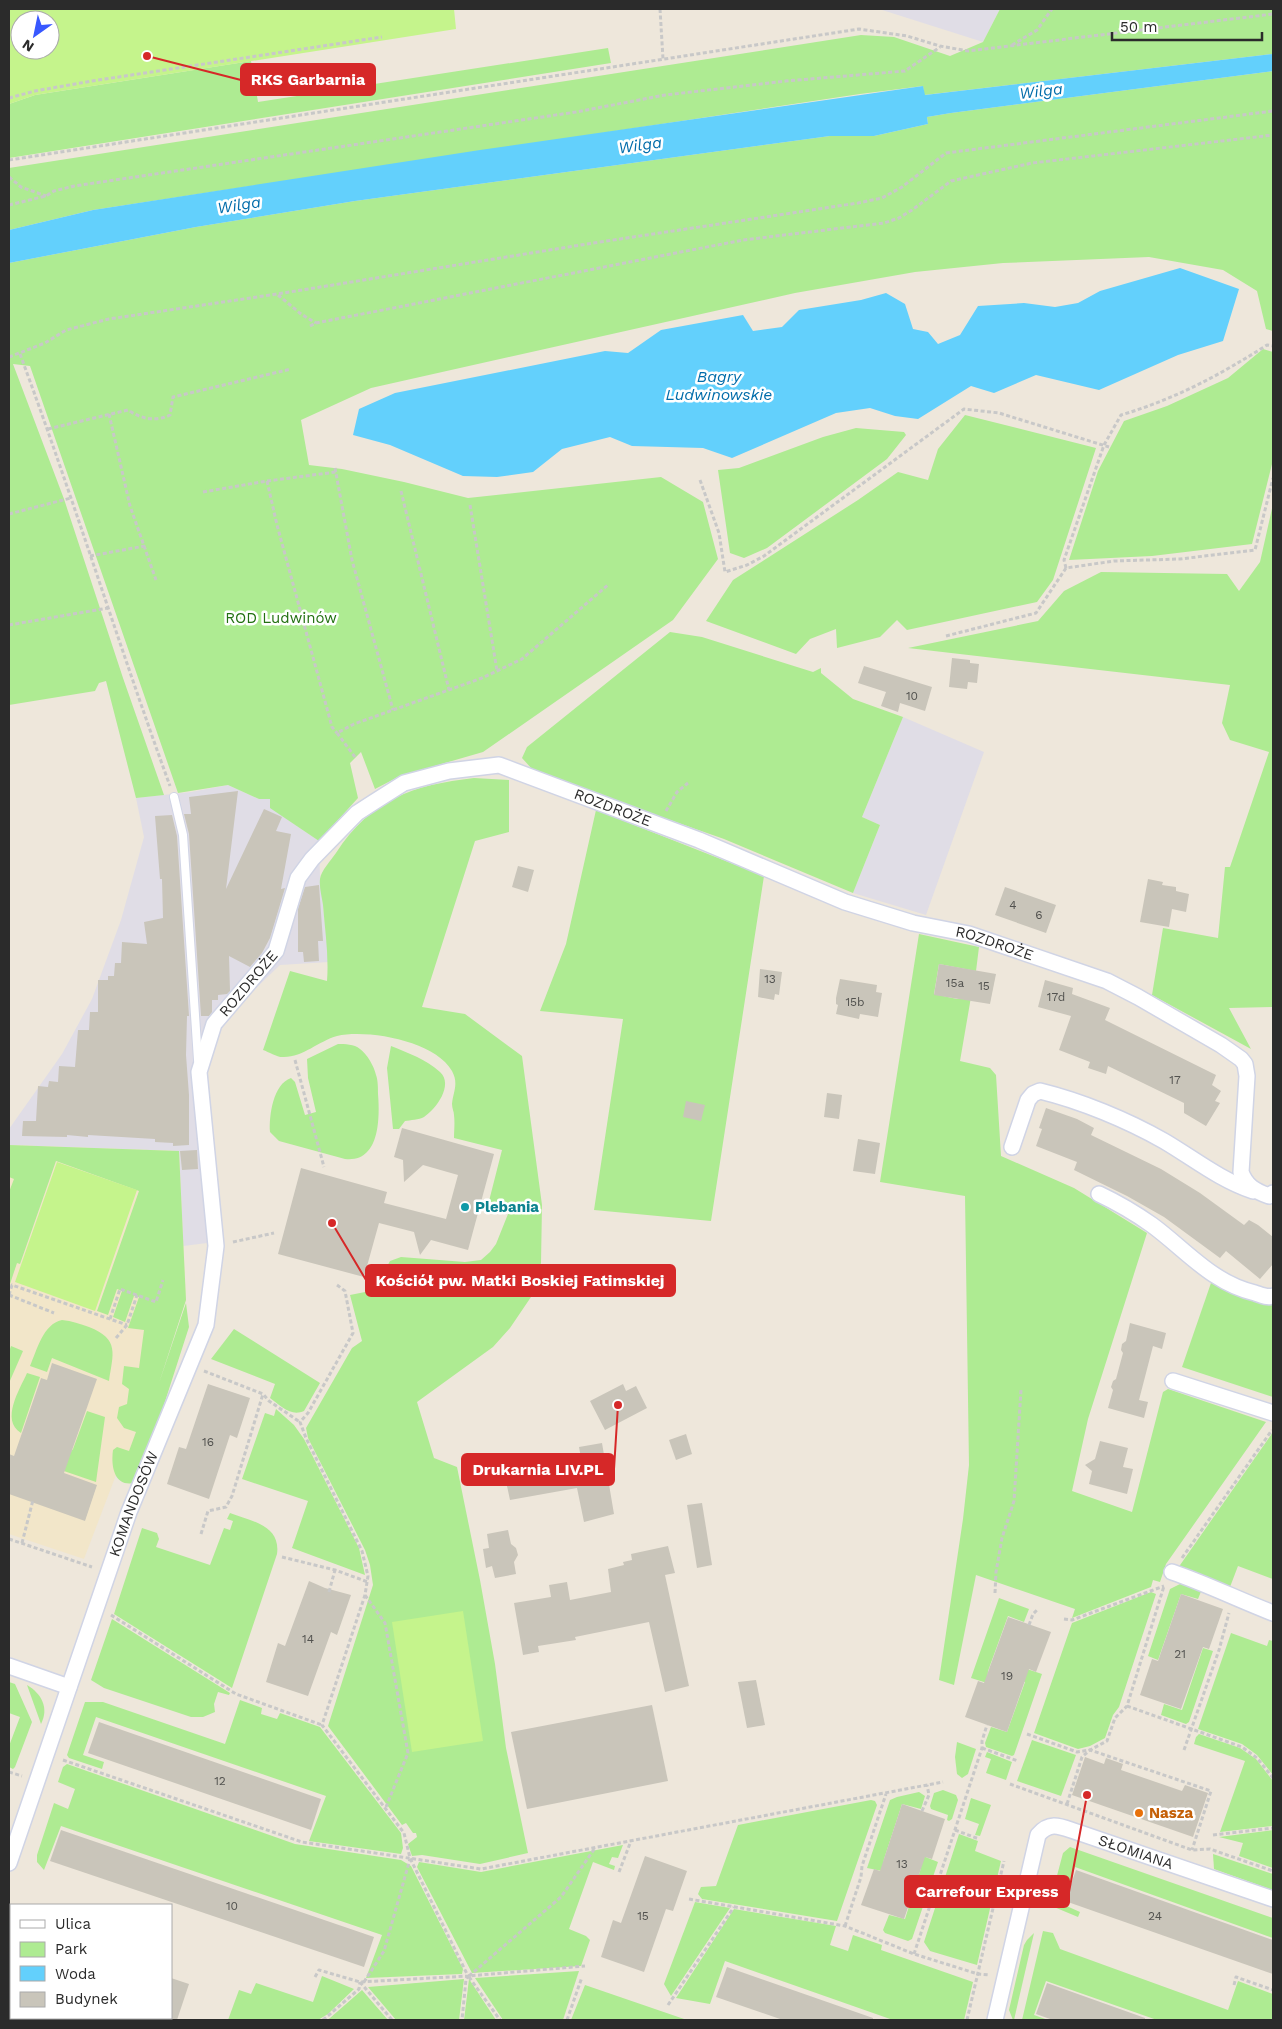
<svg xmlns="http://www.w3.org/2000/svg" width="1282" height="2029" font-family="'Work Sans',sans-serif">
  <rect width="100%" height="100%" fill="#eee7db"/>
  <g fill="#e0dde6">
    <path d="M879,9H1000L983,42Z"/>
    <path d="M903,717L984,752L926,915L853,893L880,825L862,817Z"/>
    <path d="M228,785L259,799H271V808L319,841L320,877L329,962L280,965L193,1049L207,1243L183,1246L178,1151L9,1145V1129L62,1054L92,999L121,920L144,837L136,798L191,792Z"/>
  </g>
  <path fill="#f2e6c9" d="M9,1145L179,1151L186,1300L130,1470L116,1475L84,1559L9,1534Z"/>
  <g fill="#aeeb92">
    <path d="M1000,9H1273V54L924,95L923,86L860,94L93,210L9,230V168L861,35L894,37L950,56L983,42Z"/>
    <path d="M608,48L611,63L9,158V104L35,95L251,61L258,102Z"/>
    <path d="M1273,71V331L1266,329L1257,291L1223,270L1149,257L1003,263L915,272L795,293L371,388L301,420L309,465L342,469L404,482L468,498L661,477L703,502L718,559L673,620L483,752L400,776L375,789L361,752L350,763L358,798L319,841L270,808V799H259L228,785L178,793L30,366L13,364L64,499L123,678L164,795L136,798L106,681L99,683L95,691L9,705V263L196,227L355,201L830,136H874L928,124L927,117L951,113Z"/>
    <path d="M1263,349L1273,352V460L1252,544L1152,556L1069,560L1098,471L1124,421L1167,406L1228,378Z"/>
    <path d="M965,415L1096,448L1053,580L1037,602L907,630L897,620L880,637L837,648L836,629L810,639L796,654L706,621L733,580L858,500L898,472L928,480L938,449Z"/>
    <path d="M856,428L904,432L906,435L887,459L767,548L744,558L730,553L718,470L739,468L823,437Z"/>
    <path d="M1273,504V1007L1229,1008L1251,1049L1152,995L1163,928L1218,938L1225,867H1230L1269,752L1230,740L1222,723L1230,685L908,648L1038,621L1064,591L1101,572L1227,574L1239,591L1260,562Z"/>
    <path d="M670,632L702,637L813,672L821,668V673L853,699L903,717L862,817L880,825L853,893L724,839L582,789L532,769L522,758L527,747Z"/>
    <path d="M474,778L509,780V832L475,841L422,1007L465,1014L522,1056L542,1205L541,1263L531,1297L510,1328L493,1347L417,1402L434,1458L457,1467L480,1580L495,1664L506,1748L528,1853L480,1864L422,1855L412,1856L408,1844L417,1837L416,1833H413L406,1823L402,1825L328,1726L373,1585L370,1565L365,1550L308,1438L306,1428L352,1348L362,1341L350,1295L370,1291L378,1283L390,1261L401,1257L465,1262L481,1260L490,1252L496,1244L510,1209L489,1201L502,1150L454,1138C454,1131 455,1123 454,1115C454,1112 452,1108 452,1104C453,1092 459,1084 452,1071C435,1041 368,1029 337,1036C319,1041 303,1057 284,1057C278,1058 269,1052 263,1050L290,971L327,981C329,956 325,931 323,905C322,897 319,887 320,879C321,871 331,860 336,853C371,799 413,785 474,778Z"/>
    <path d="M596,810L764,876L711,1221L594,1210L623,1019L540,1011L566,944Z"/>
    <path d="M919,934L979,947L976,971L939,964L934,994L957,999L971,997L960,1061L990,1068L996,1075L1001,1156L1074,1188L1147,1233L1088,1419L1072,1491L1132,1512L1163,1392L1168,1389L1266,1422L1166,1564L1160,1582L1153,1580L1151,1587L1072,1618L1075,1609L976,1575L954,1685L939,1680L963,1519L969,1465L965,1196L880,1182Z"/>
    <path d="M338,1044C345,1044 354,1044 360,1049C367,1054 374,1066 376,1075C378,1080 378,1088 378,1094C380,1118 380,1163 345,1159L279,1141L270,1132C269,1116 273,1084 291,1078L295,1082L305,1115L316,1112L308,1078L307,1059Z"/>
    <path d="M391,1046C408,1053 426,1059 440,1072C454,1085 436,1109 424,1117C419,1120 410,1120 405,1121L399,1129H393L387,1068Z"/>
    <path d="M9,1145L179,1151L186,1300L159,1383L186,1303L189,1327L141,1476L134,1483C113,1487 111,1464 113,1450L117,1447L129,1451L136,1432L124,1428L117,1418L119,1407L127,1404L129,1389L122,1384L124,1366L139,1368L144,1330L128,1328L139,1297L134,1296L125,1322L113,1317L122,1291L117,1289L108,1315L97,1311L139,1191L56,1161L20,1264L17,1263L9,1287V1192L14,1179L9,1177Z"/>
    <path d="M1211,1283L1273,1304V1397L1182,1367Z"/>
    <path d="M62,1320C72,1321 80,1324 89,1327C120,1339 113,1354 109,1381L52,1358L47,1372L30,1366C37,1350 43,1324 62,1320Z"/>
    <path d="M234,1329L320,1383L304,1411C291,1417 281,1406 270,1398L275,1384L211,1359Z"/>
    <path d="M11,1346L23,1351L9,1383V1352Z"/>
    <path d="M27,1373L40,1377L21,1433C0,1420 20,1389 27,1373Z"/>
    <path d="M276,1409L294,1425L304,1439L359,1548L365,1575L292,1548L308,1501L242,1479L265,1413L274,1416Z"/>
    <path d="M87,1411L105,1417L96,1482L58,1469L73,1449Z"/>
    <path d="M1273,1432V1579L1238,1566L1230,1587L1178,1568Z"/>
    <path d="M230,1513C251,1521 281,1525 277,1554L232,1688L114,1614L142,1528L157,1533L159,1539L156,1547L210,1565L224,1528L230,1530L233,1521L227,1519Z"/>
    <path d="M1182,1583L1202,1589L1198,1599L1181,1594L1158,1660L1148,1656L1170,1589Z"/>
    <path d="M1151,1592L1156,1594L1119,1707L1113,1715L1105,1738L1090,1746L1078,1749L1034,1733L1072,1623Z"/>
    <path d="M999,1598L1029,1609L1024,1622L1008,1616L988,1671L987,1683L971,1678Z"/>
    <path d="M112,1619L230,1693L229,1695L218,1692L214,1704L215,1712L203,1717H191L104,1688L91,1680Z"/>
    <path d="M1231,1633L1267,1646L1269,1640L1273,1641V1775L1257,1755L1242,1744L1198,1729Z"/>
    <path d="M1203,1648L1213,1651L1189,1722L1186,1724L1161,1715L1164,1704L1182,1710Z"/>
    <path d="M1027,1669L1042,1674L1014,1755L1012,1756L986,1747L985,1743L991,1727L1007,1732L1025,1682L1022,1681Z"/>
    <path d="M9,1682L15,1684L32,1722L15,1767L13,1769L9,1767V1746L20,1717L9,1713Z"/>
    <path d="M27,1685C42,1694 49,1708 41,1724Z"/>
    <path d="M240,1700L262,1708L261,1714L277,1719L280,1713L320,1727L401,1833L403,1848L401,1854L309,1841L326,1796L96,1717L83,1755L104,1762L102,1769L69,1758L67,1755L85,1702H103L225,1744Z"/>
    <path d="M1199,1734L1240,1748L1256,1759L1273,1781V1826L1220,1832L1245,1761L1194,1744L1196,1737Z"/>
    <path d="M1032,1740L1076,1755L1061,1796L1017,1781Z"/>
    <path d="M957,1742L976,1749L968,1774L962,1778L957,1774L955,1757Z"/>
    <path d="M987,1752L1012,1762L1006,1780L986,1773L991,1759L985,1757Z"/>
    <path d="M67,1764L295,1844L401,1860L411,1866L463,1969L462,1974L366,1978L382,1935L61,1826L44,1870L37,1862V1855L54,1803L68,1809L75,1789L58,1782L63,1767Z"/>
    <path d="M943,1790L956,1795L958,1800L952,1819L949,1821L947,1820L948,1815L931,1809L930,1806L934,1793Z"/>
    <path d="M919,1792L925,1796L921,1809L902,1804L884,1859L882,1871L867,1868L890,1800L897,1797Z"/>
    <path d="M971,1798L991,1805L980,1836L975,1835L979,1824L965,1819Z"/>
    <path d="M871,1800L875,1801L877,1805L837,1921L702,1899L698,1894L701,1887L716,1886L738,1825Z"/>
    <path d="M1273,1830V1868L1239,1856L1243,1843L1219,1837Z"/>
    <path d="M959,1834L978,1841L975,1851L1001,1861L977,1965L930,1951L924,1942Z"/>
    <path d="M623,1845L618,1858L612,1857L609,1864L615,1866L614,1870L593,1862L569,1929L586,1936L590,1940L581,1966L472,1973L417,1867L419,1862L481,1872Z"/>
    <path d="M1070,1847L1273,1918V1938L1075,1867L1062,1904L1080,1912L1078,1917L1054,1907L1050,1902L1063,1853Z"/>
    <path d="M1213,1854L1273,1874V1890L1214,1869Z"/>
    <path d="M923,1856L938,1862L912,1939L908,1941L885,1933L883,1930L889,1915L905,1919L921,1868L919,1867Z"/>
    <path d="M695,1902L730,1908L671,1996L664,1984Z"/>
    <path d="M734,1909L836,1926L830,1945L848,1951L853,1935L882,1945L881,1950L973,1982L964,2020H893L725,1961L710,2004L676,1998Z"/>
    <path d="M1043,1931L1053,1933L1060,1949L1228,2010L1238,1981L1273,1994V2020H1157L1046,1981L1034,2015L1048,2020H1022Z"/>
    <path d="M1034,1933L1014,2020H1013L1009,2010L1024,1945L1027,1940Z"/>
    <path d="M579,1971L563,2020H503L475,1978Z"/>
    <path d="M322,1976L354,1989L328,2014L318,2020H228L239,1990L251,1994L256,1983L313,2002Z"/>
    <path d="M464,1979L459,2020H396L368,1987Z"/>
    <path d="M469,1979L496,2020H464Z"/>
    <path d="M585,1985L687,2020H571Z"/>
    <path d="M362,1990L388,2020H327L330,2018Z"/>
  </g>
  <g fill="#c5f48c" fill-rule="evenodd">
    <path d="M9,9H454L456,29L73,89L35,95L9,104ZM20,20H50V50H20Z"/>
    <path d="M57,1162L137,1190L95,1311L15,1282Z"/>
    <path d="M463,1611L483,1741L412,1752L392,1622Z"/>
  </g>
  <g fill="#63d0fc">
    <path d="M1273,54V71L951,113L927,117L928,124L874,136H830L355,201L196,227L9,263V230L93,210L480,150L923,86L925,95Z"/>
    <path d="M1180,268L1239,289L1223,341L1178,355L1099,390L1036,375L994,393L971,386L918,419L895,416L870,408L836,413L732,458L703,448L632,446L610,437L562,449L533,472L497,477L463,476L390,445L353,435L359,409L395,393L605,351L628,353L661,330L743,315L753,331L782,327L799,310L861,300L886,293L905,304L913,329L928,332L938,344L960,335L978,306L1024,303L1055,307L1078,303L1100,291Z"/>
  </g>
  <g fill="#c9c5ba">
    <path d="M952,658L970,660V663L979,664L977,683L968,682L967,689L949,687Z"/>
    <path d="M864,666L932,687L925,711L900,703L898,712L881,706L886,692L858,683Z"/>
    <path d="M238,791L226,889L264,809L282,817L276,831L291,834L281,889L285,888L270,938L262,953L250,967L229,956L230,991L227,994L218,995V1000H212V1012L209,1016H201L189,834L184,814H191L189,797Z"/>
    <path d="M172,815L177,836L189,1016H187L186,1055L189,1095V1145L173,1146V1143L155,1142V1139L88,1135V1137L67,1135V1137L22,1136L23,1121H36L38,1086L48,1087L49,1081L58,1082L59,1066L75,1067L78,1030H89L90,1012H98V980H108V976H114L115,963H121L122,942L147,944L144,922L163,918L162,879H160L155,816Z"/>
    <path d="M518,866L534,870L528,892L512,887Z"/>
    <path d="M1148,879L1163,882L1162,885L1176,887V891L1189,894L1186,912L1172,909L1169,927L1140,922Z"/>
    <path d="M319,885L323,941H318L319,961L304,962L303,952H298V909L305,887Z"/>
    <path d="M1005,887L1056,905L1046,933L995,915Z"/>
    <path d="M939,964L996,974L990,1004L934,995Z"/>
    <path d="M760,969L782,972L779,995L775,994L774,1000L758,997Z"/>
    <path d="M840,979L877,985L876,992L882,993L878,1017L860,1014L859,1019L836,1014L838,1005L836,1004V998Z"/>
    <path d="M1045,980L1073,988L1072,994L1110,1008L1105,1020L1216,1075L1212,1085L1221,1091L1215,1101L1220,1103L1206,1126L1184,1113V1103L1108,1066L1106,1074L1088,1068L1090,1062L1059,1050L1071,1016L1038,1007Z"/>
    <path d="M827,1093L842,1095L839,1119L824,1117Z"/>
    <path d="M686,1101L705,1105L701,1121L683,1117Z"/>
    <path d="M1046,1108L1077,1119L1094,1128L1091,1135L1161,1169L1200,1193L1244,1225L1249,1220L1258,1225L1273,1237V1264L1260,1279L1226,1251L1220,1258L1164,1217L1127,1196L1074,1170L1077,1162L1036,1146L1042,1129L1039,1128Z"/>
    <path d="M402,1128L494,1154L468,1250L431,1240L420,1255L414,1232L379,1223L364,1277L278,1254L301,1168L387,1192L384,1203L446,1219L458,1175L423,1165L404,1182L403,1160L394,1157Z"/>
    <path d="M858,1139L880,1143L875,1174L853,1171Z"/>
    <path d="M197,1150L198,1169L182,1170L180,1151Z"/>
    <path d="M1130,1323L1166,1333L1162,1349L1153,1346L1139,1400L1148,1402L1144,1418L1108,1408L1113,1390L1111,1387L1113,1381L1116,1379L1123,1353L1121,1350L1122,1344L1126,1341Z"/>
    <path d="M52,1363L97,1379L64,1473L97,1485L85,1521L9,1494V1454L14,1456L41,1378L47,1380Z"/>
    <path d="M208,1384L250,1398L237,1438L230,1435L209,1499L167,1484L179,1447L186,1449Z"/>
    <path d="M623,1384L626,1391L636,1386L647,1408L605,1430L590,1401Z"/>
    <path d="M686,1434L692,1454L676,1460L669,1440Z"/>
    <path d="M1100,1441L1128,1448L1123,1467L1133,1469L1127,1494L1089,1484L1092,1471L1085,1465L1095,1459Z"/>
    <path d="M602,1443L614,1514L584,1522L577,1488L510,1500L504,1472L581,1458L579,1447Z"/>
    <path d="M702,1503L712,1565L697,1568L687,1505Z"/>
    <path d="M508,1530L511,1544L516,1548L518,1555L514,1562L516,1574L495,1578L492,1566L486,1568L483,1549L489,1548L487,1534Z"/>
    <path d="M668,1546L675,1573L665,1575L689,1686L665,1692L649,1622L575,1637L576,1640L538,1646L539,1652L523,1655L514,1603L551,1597L549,1585L567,1582L570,1600L611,1592L608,1569L624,1565L623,1562L632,1560L631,1554Z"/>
    <path d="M309,1581L325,1588L351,1595L337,1635L331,1632L308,1696L266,1682L278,1643L285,1646Z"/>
    <path d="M1181,1594L1223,1609L1209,1649L1203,1647L1181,1709L1140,1695L1152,1659L1158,1661Z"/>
    <path d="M1008,1617L1051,1632L1036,1672L1029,1669L1007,1732L965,1717L978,1681L984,1683Z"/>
    <path d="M756,1680L765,1725L747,1728L738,1682Z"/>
    <path d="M652,1705L668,1781L527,1809L511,1732Z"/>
    <path d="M99,1722L321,1799L311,1830L88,1753Z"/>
    <path d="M1085,1757L1104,1764L1106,1758L1123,1764L1121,1770L1182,1791L1185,1785L1208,1793L1193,1837L1072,1795Z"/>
    <path d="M902,1804L945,1819L932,1859L925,1857L904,1919L861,1905L874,1869L880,1871Z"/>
    <path d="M61,1830L374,1937L364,1967L50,1861Z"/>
    <path d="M645,1856L687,1871L673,1911L666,1909L644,1972L601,1957L613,1920L621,1923Z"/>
    <path d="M1076,1870L1273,1940V1974L1065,1901Z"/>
    <path d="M727,1967L873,2018V2020H783L716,1997Z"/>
    <path d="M171,1978L189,1984L177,2020H171Z"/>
    <path d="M1047,1983L1145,2018V2020H1053L1036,2014Z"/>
  </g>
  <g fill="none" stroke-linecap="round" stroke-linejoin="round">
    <defs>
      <path id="service" d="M174,797L183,835L198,1060"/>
      <g id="minor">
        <path d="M1012,1147L1028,1100L1033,1094L1040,1091C1081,1101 1127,1120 1164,1141C1193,1158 1220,1180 1253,1191"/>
        <path d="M1099,1194C1118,1203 1135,1213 1152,1225C1186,1250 1212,1283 1255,1293C1261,1295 1267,1298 1273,1296"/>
        <path d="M1173,1381L1273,1413"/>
        <path d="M1172,1572C1207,1584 1239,1600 1273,1613"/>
        <path d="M9,1666L69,1687"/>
        <path id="s1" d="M9,1863L129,1512L206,1325L216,1246L199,1072L214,1024L276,951L298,878L312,859L357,813L374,802L404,783L449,771L499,765L699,840L845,902L913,923L969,934L1107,981L1138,997L1221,1045L1241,1059L1245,1064L1247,1076L1241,1172C1246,1186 1255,1191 1269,1196L1273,1193"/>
        <path id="s2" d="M995,2020L1038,1835C1051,1819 1063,1828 1080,1833L1273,1899"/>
      </g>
    </defs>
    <use href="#service" stroke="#d0d4e5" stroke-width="10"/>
    <use href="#minor" stroke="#d0d4e5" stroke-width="18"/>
    <g stroke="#c8c8c8" stroke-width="3" stroke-dasharray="4 2.5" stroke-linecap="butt">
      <path d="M660,9L663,59"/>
      <path d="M1012,45L1037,30L1052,9"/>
      <path d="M9,98L35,91L92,81L382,37"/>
      <path d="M9,160L859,29L907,36L940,46L968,51L1273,14"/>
      <path d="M9,177L21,187L46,196"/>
      <path d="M9,205L46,196L54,191L74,186L576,112L665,95L786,81L905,71L940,47"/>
      <path d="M278,295L301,314L316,323"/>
      <path d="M310,326L316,323L743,240L884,223L899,218L912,210L951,181L1032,163L1273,135"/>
      <path d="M20,354C73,497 118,643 170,786"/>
      <path d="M9,357L45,343L66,330L109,319L277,294L587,244L858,203L882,198L902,187L946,153L1273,111"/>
      <path d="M109,414L130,506L156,580"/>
      <path d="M48,429L128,410C141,419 156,422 170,415L173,397L291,369"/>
      <path d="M335,468L352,560L393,710"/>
      <path d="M700,480L719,533L725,572L747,565L764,556L964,409L999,413L1109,447"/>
      <path d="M267,481L277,525L332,727L337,733"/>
      <path d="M401,491L449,690"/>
      <path d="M203,492L267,481L336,472"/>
      <path d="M470,505L497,671"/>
      <path d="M9,514L71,498"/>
      <path d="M90,556L145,546"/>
      <path d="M1066,568L1064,560L1104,445L1121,415C1175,399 1220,375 1267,345L1273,346"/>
      <path d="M9,625L108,608"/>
      <path d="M946,636L1036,613L1066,568L1114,561L1180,559L1255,550L1273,478"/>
      <path d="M355,757L337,733L354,724L482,678L522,659L609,584"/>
      <path d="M666,811L677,792L688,783"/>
      <path d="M295,1060L324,1167"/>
      <path d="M233,1242L274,1233"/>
      <path d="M337,1285L345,1291L353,1333L308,1413L300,1422L306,1438L362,1551L368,1576L365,1595L322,1725L404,1833L410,1858L468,1976L466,1979L462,2020"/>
      <path d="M9,1295L12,1285L127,1325"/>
      <path d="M9,1295L54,1313"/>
      <path d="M110,1319L120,1289L156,1302L163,1280"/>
      <path d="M116,1338L127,1325L137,1295"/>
      <path d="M204,1371L263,1394L269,1401L300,1422"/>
      <path d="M201,1534L208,1511L226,1507L232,1496L263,1394"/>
      <path d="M9,1539L92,1567"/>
      <path d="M22,1543L33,1500"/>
      <path d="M282,1557L335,1570L368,1582"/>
      <path d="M1182,1558L1272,1430"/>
      <path d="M329,1592L335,1570"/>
      <path d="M995,1593L996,1572L1002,1538L1014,1501L1021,1390"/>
      <path d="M365,1595L385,1623L408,1753L386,1807"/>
      <path d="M111,1615L236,1694L322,1725"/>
      <path d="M1064,1619L1072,1620L1164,1586"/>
      <path d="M1029,1625L1033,1614L1037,1610"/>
      <path d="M1127,1706L1242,1747L1257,1758L1273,1778"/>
      <path d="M1027,1734L1077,1752L1090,1750L1107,1741L1115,1718L1127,1706L1164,1586"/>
      <path d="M982,1748L1018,1761"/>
      <path d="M1184,1750L1219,1650L1229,1613"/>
      <path d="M63,1760L302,1842L481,1869L943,1782"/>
      <path d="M9,1772L22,1776"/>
      <path d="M1010,1784L1192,1850L1210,1849L1273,1871"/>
      <path d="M1067,1804L1082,1757L1090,1750L1211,1791L1192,1850"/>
      <path d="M922,1811L929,1795L927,1785"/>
      <path d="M955,1830L979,1839"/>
      <path d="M1213,1835L1273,1828"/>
      <path d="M619,1872L631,1841"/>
      <path d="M689,1899L845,1926L914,1954L978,1974L990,1975"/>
      <path d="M845,1926L861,1877L862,1866L886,1794"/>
      <path d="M914,1954L982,1748V1741L987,1725"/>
      <path d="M469,1976L561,1897L595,1848"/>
      <path d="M315,1977L319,1970L360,1982L468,1976L585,1966"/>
      <path d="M469,1977L500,2020"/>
      <path d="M360,1982L392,2020"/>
      <path d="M364,1982L384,1951L410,1859"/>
      <path d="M1234,1985L1236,1977L1273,1990"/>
      <path d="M668,2005L734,1907"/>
      <path d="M323,2020L359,1989L360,1982"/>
      <path d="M567,2020L582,1977"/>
      <path d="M967,2020L1004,1861"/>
    </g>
    <use href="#service" stroke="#fff" stroke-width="8"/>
    <use href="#minor" stroke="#fff" stroke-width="15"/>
  </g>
  <circle fill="#0f9aa8" stroke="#fff" stroke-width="2" cx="465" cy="1207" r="5"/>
  <circle fill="#e8710a" stroke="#fff" stroke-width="2" cx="1139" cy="1813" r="5"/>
  <g text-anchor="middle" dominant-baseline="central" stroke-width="5" stroke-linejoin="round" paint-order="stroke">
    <g font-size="12" fill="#52524f">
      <text x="912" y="696">10</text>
      <text x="1013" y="905">4</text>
      <text x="1039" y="915">6</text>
      <text x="770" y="979">13</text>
      <text x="955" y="983">15a</text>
      <text x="984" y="986">15</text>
      <text x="1056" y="997">17d</text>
      <text x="855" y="1002">15b</text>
      <text x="1175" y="1080">17</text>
      <text x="208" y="1442">16</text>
      <text x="308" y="1639">14</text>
      <text x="1180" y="1654">21</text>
      <text x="1007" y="1676">19</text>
      <text x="220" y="1781">12</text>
      <text x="902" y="1864">13</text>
      <text x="232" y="1906">10</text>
      <text x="643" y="1916">15</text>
      <text x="1155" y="1916">24</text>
    </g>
    <g font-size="15" fill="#237112" stroke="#fff">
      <text x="281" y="618">ROD Ludwinów</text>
    </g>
    <g font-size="15" fill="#2b2b2b" stroke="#fff">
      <text stroke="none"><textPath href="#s1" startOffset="1412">ROZDROŻE</textPath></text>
      <text stroke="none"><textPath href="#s1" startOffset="1818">ROZDROŻE</textPath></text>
      <text stroke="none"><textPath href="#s1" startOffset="931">ROZDROŻE</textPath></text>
      <text stroke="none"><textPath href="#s1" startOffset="380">KOMANDOSÓW</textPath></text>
      <text stroke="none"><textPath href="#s2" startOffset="295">SŁOMIANA</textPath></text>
    </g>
    <g font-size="15" font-weight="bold" fill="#0d838f" stroke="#fff" text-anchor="start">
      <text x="475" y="1207">Plebania</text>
    </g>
    <g font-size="15" font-weight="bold" fill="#c56008" stroke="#fff" text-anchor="start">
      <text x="1149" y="1813">Nasza</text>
    </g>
    <g font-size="16" font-style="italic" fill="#006caa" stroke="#fff">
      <text transform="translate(1041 91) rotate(-7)">Wilga</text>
      <text transform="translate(640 145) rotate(-8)">Wilga</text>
      <text transform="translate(239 205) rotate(-9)">Wilga</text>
      <text x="719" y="376">Bagry<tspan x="719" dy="18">Ludwinowskie</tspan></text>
    </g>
  </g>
  <path fill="none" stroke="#d62828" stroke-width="2" d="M147 56L241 80M332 1223L366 1280M618 1405L614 1469M1087 1795L1069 1892"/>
  <g fill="#d62828" stroke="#fff" stroke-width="2">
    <circle cx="147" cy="56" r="5"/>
    <circle cx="332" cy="1223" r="5"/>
    <circle cx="618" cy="1405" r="5"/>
    <circle cx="1087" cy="1795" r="5"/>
  </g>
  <g fill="#d62828" stroke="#d62828" stroke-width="2">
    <rect x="241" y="64" width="134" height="31" rx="5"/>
    <rect x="366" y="1265" width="309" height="31" rx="5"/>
    <rect x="462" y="1454" width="152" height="31" rx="5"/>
    <rect x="905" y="1876" width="164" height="31" rx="5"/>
  </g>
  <g font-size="16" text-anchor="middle" font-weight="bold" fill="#fff">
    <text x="308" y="85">RKS Garbarnia</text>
    <text x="520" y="1286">Kościół pw. Matki Boskiej Fatimskiej</text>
    <text x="538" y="1475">Drukarnia LIV.PL</text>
    <text x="987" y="1897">Carrefour Express</text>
  </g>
  <rect width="1282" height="2029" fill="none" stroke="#2b2b2b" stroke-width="20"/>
  <rect x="10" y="1904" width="162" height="115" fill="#ffffff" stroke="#aaaaaa"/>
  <rect x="20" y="1920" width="25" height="8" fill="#ffffff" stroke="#aaaaaa"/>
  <text x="55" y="1929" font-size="15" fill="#2b2b2b">Ulica</text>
  <rect x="20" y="1942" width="25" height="15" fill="#aeeb92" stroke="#aaaaaa"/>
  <text x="55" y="1954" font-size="15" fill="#2b2b2b">Park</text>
  <rect x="20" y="1966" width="25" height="15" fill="#63d0fc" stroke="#aaaaaa"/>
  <text x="55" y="1979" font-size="15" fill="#2b2b2b">Woda</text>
  <rect x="20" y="1992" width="25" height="15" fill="#c9c5ba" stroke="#aaaaaa"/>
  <text x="55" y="2004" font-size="15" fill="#2b2b2b">Budynek</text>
  <g transform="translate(35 35) rotate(213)"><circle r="24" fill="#ffffff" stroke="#aaaaaa"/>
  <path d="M0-4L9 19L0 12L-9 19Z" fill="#3858ff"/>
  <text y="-8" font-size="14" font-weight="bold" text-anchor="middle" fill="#2b2b2b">N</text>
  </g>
  <path d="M1112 32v8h150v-8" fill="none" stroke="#2b2b2b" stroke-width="2.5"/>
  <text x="1120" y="32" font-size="15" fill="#2b2b2b" stroke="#ffffff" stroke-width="4" paint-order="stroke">50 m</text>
</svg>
